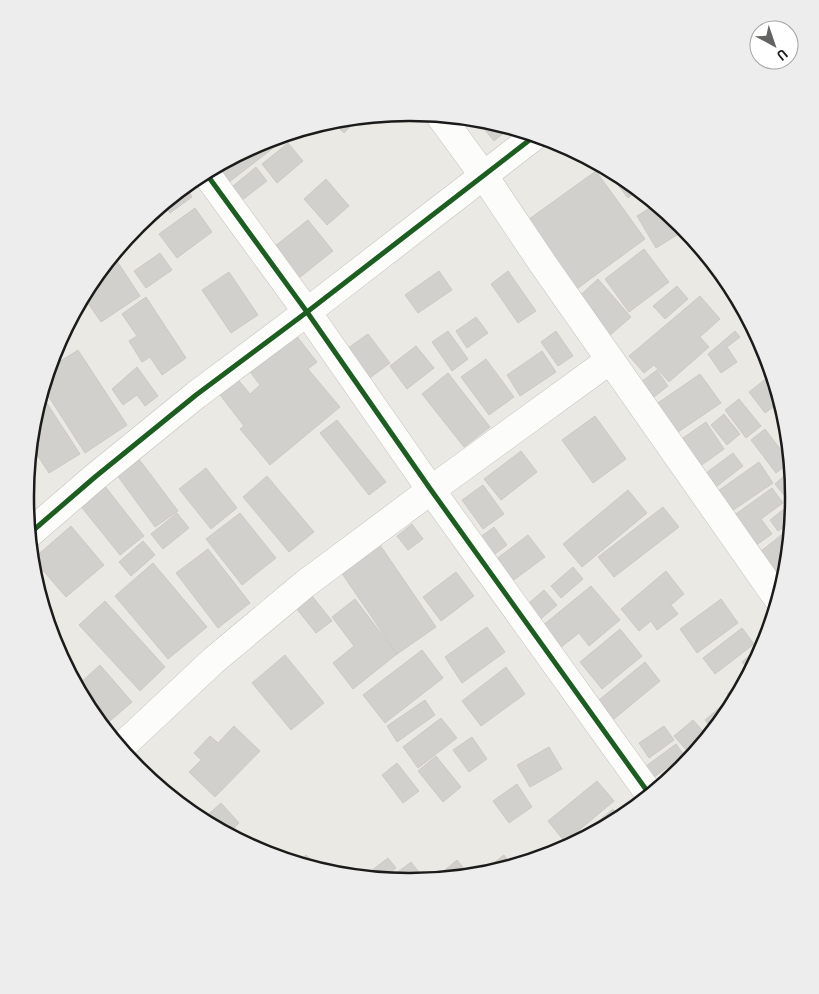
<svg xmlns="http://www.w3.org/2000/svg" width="819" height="994" font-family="'PT Sans',sans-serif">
  <rect width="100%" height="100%" fill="#eae9e3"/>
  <g fill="#d2d0cc" stroke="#cdcac4">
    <path d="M359,117L344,133L332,121L335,120Z"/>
    <path d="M476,119L485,120L510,128L494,141Z"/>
    <path d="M283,136L285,139L224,186L211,169L263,142Z"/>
    <path d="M288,143L303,161L277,183L262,164Z"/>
    <path d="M256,167L267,181L237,204L227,191Z"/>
    <path d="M605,168L623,177L638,190L628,198Z"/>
    <path d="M596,171L645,239L574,291L525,222Z"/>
    <path d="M326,179L349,206L327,225L304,199Z"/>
    <path d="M185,186L192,197L170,213L164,204Z"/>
    <path d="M656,204L682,225L685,230L656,248L637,216Z"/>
    <path d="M195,208L212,232L177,258L159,234Z"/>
    <path d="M155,211L160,218L121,246L138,225Z"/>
    <path d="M308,220L333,251L294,282L270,250Z"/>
    <path d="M644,249L669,282L629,312L605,279Z"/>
    <path d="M160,253L172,270L146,288L134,271Z"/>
    <path d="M113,255L140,296L101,322L83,296L90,283Z"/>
    <path d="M439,271L452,290L418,313L405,295Z"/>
    <path d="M508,271L536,311L518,323L491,284Z"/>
    <path d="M229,272L258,315L231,333L202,290Z"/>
    <path d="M598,279L631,317L608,337L575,300Z"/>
    <path d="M677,286L688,299L665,319L653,306Z"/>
    <path d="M700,296L720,319L700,337L709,347L669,382L654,365L644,373L629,356Z"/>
    <path d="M146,297L186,358L162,375L150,357L142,362L129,341L137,336L122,314Z"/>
    <path d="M476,317L488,333L467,348L456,331Z"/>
    <path d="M291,329L317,362L308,369L340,407L270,465L240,429L244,426L217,391L235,376L250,394L260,385L245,365Z"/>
    <path d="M448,331L468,359L452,371L432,342Z"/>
    <path d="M556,331L573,356L558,366L541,342Z"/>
    <path d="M735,331L740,337L727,347L737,362L721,373L708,354Z"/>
    <path d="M368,334L390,363L363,383L341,353Z"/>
    <path d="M416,346L434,368L407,389L390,366Z"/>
    <path d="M78,350L127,425L85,453L43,388L48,369Z"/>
    <path d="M542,351L556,372L520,396L507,375Z"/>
    <path d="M486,359L514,397L489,415L461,377Z"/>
    <path d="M137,367L158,396L145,406L137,395L123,405L112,389Z"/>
    <path d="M657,370L668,386L649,401L637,385Z"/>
    <path d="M448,373L490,427L464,447L422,394Z"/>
    <path d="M700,374L721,403L672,436L652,407Z"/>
    <path d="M772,374L780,402L765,413L749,392Z"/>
    <path d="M41,394L80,454L49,473L30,444L32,422Z"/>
    <path d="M739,399L761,426L746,438L725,410Z"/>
    <path d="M783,410L787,422V431L777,415Z"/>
    <path d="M724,414L740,434L727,445L711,425Z"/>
    <path d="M595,416L626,459L593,483L562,440Z"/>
    <path d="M337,420L386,482L369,495L320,433Z"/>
    <path d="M706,422L724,449L699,467L680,440Z"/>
    <path d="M765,429L790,462L776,473L751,440Z"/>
    <path d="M788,431L789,450L779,437Z"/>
    <path d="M521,451L537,472L501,500L484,479Z"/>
    <path d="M733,453L743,466L712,490L702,476Z"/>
    <path d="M136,455L178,511L155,527L114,471Z"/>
    <path d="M759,462L773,483L732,511L718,491Z"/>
    <path d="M206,468L237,508L211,529L179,489Z"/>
    <path d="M786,474L792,482L793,488L784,495L775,484Z"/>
    <path d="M267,476L314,532L289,552L243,497Z"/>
    <path d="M104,485L144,536L120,555L79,504Z"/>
    <path d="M483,485L504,514L483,529L462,500Z"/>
    <path d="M772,488L783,503L761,519L772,534L755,546L733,516Z"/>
    <path d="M628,490L647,513L582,567L563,544Z"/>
    <path d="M794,501L792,521L778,531L770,520Z"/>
    <path d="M663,507L679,527L614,577L598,557Z"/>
    <path d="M177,513L189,528L163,549L151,534Z"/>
    <path d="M240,513L276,558L242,585L206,539Z"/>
    <path d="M412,524L423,539L408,550L397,536Z"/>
    <path d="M71,526L104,565L66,597L33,559Z"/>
    <path d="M494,527L507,545L488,559L475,541Z"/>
    <path d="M791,527L787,572L780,578L760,552Z"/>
    <path d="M528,535L545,557L507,585L491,563Z"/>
    <path d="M143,541L155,555L131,576L119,562Z"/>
    <path d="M380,545L436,627L397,654L341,572Z"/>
    <path d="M208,549L250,603L218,628L176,573Z"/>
    <path d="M153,563L207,627L168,659L115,596Z"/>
    <path d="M573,567L583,579L561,598L551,586Z"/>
    <path d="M666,571L684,594L671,605L678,614L657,630L651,621L639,631L621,609Z"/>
    <path d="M456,572L474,596L441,621L423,597Z"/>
    <path d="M591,586L620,620L589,646L579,633L560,648L542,626Z"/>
    <path d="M544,590L557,605L535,624L522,609Z"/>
    <path d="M312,596L332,621L316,633L296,608Z"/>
    <path d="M355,599L397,654L353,689L333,663L354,646L332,617Z"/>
    <path d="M721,599L738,623L697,653L680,629Z"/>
    <path d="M105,601L165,667L140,691L79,625Z"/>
    <path d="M487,627L505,652L462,683L445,657Z"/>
    <path d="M742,628L754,644L715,674L703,658Z"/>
    <path d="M620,629L642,656L602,689L580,662Z"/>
    <path d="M758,648L761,651L750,671L742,662Z"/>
    <path d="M422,650L443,678L385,723L363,695Z"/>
    <path d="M285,655L324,703L291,730L252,683Z"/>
    <path d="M645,662L660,681L614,719L599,700Z"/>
    <path d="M100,665L132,702L103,727L90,710L77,686Z"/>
    <path d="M506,667L525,694L481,726L462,701Z"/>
    <path d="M747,678L734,702L727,694Z"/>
    <path d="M425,700L435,715L397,742L387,726Z"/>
    <path d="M727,701L731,706L713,730L705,720Z"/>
    <path d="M441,718L457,738L418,768L403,747Z"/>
    <path d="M693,720L708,737L690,754L674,736Z"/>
    <path d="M234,726L260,751L215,797L189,772L201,760L194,753L210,736L218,743Z"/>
    <path d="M664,726L674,740L649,758L639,743Z"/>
    <path d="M472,737L487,759L469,772L453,750Z"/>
    <path d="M676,744L684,755L646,783L638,772Z"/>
    <path d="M549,747L562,769L530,787L517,765Z"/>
    <path d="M436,756L461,787L443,802L418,771Z"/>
    <path d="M683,759L686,763L681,769L656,790L652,784Z"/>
    <path d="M397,763L419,791L403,803L382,775Z"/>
    <path d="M597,781L614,801L565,842L548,821Z"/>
    <path d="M517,784L532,807L509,823L493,801Z"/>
    <path d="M221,803L239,823L228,834L202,820Z"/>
    <path d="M613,809L620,818L567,847Z"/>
    <path d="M306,855L322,870L297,863Z"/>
    <path d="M504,855L512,866L479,875V874Z"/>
    <path d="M388,858L396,868L382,879L363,877Z"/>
    <path d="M457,860L470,876L434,879Z"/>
    <path d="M411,862L425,880L409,881L399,880L394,875Z"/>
  </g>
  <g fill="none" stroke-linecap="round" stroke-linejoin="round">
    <defs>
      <g id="minor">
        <path d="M440,116L484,176L543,264L778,599"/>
        <path d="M205,172L307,312L431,490L650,795"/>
        <path d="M29,534L95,477L196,395L307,312L536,135"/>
        <path d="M120,748L214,660L305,584L431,490L610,360"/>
      </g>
    </defs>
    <use href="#minor" stroke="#c2c2bf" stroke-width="29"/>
    <use href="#minor" stroke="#fcfcfb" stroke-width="28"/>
    <defs>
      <g id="cycleway">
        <path d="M205,172L307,312L431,490L650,795"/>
        <path d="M29,534L95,477L196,395L307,312L536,135"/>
      </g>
    </defs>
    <use href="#cycleway" stroke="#fff" stroke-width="8"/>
    <use href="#cycleway" stroke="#1b5e20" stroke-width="5"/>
  </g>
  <path d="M0 0H819V994H0ZM409 121H410A375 375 0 0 1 785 496V498A375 375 0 0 1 410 873H409A375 375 0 0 1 34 498V496A375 375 0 0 1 409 121Z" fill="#ededed" fill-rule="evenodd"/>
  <path fill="none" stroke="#1b1b1b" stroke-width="2.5" d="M409 121H410A375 375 0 0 1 785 496V498A375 375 0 0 1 410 873H409A375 375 0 0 1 34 498V496A375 375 0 0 1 409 121Z"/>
  <g transform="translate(774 45) rotate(140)"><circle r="24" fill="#ffffff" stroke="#a4a4a4"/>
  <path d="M0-4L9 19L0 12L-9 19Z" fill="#636361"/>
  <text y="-8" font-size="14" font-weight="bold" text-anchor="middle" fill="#1b1b1b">U</text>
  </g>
</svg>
